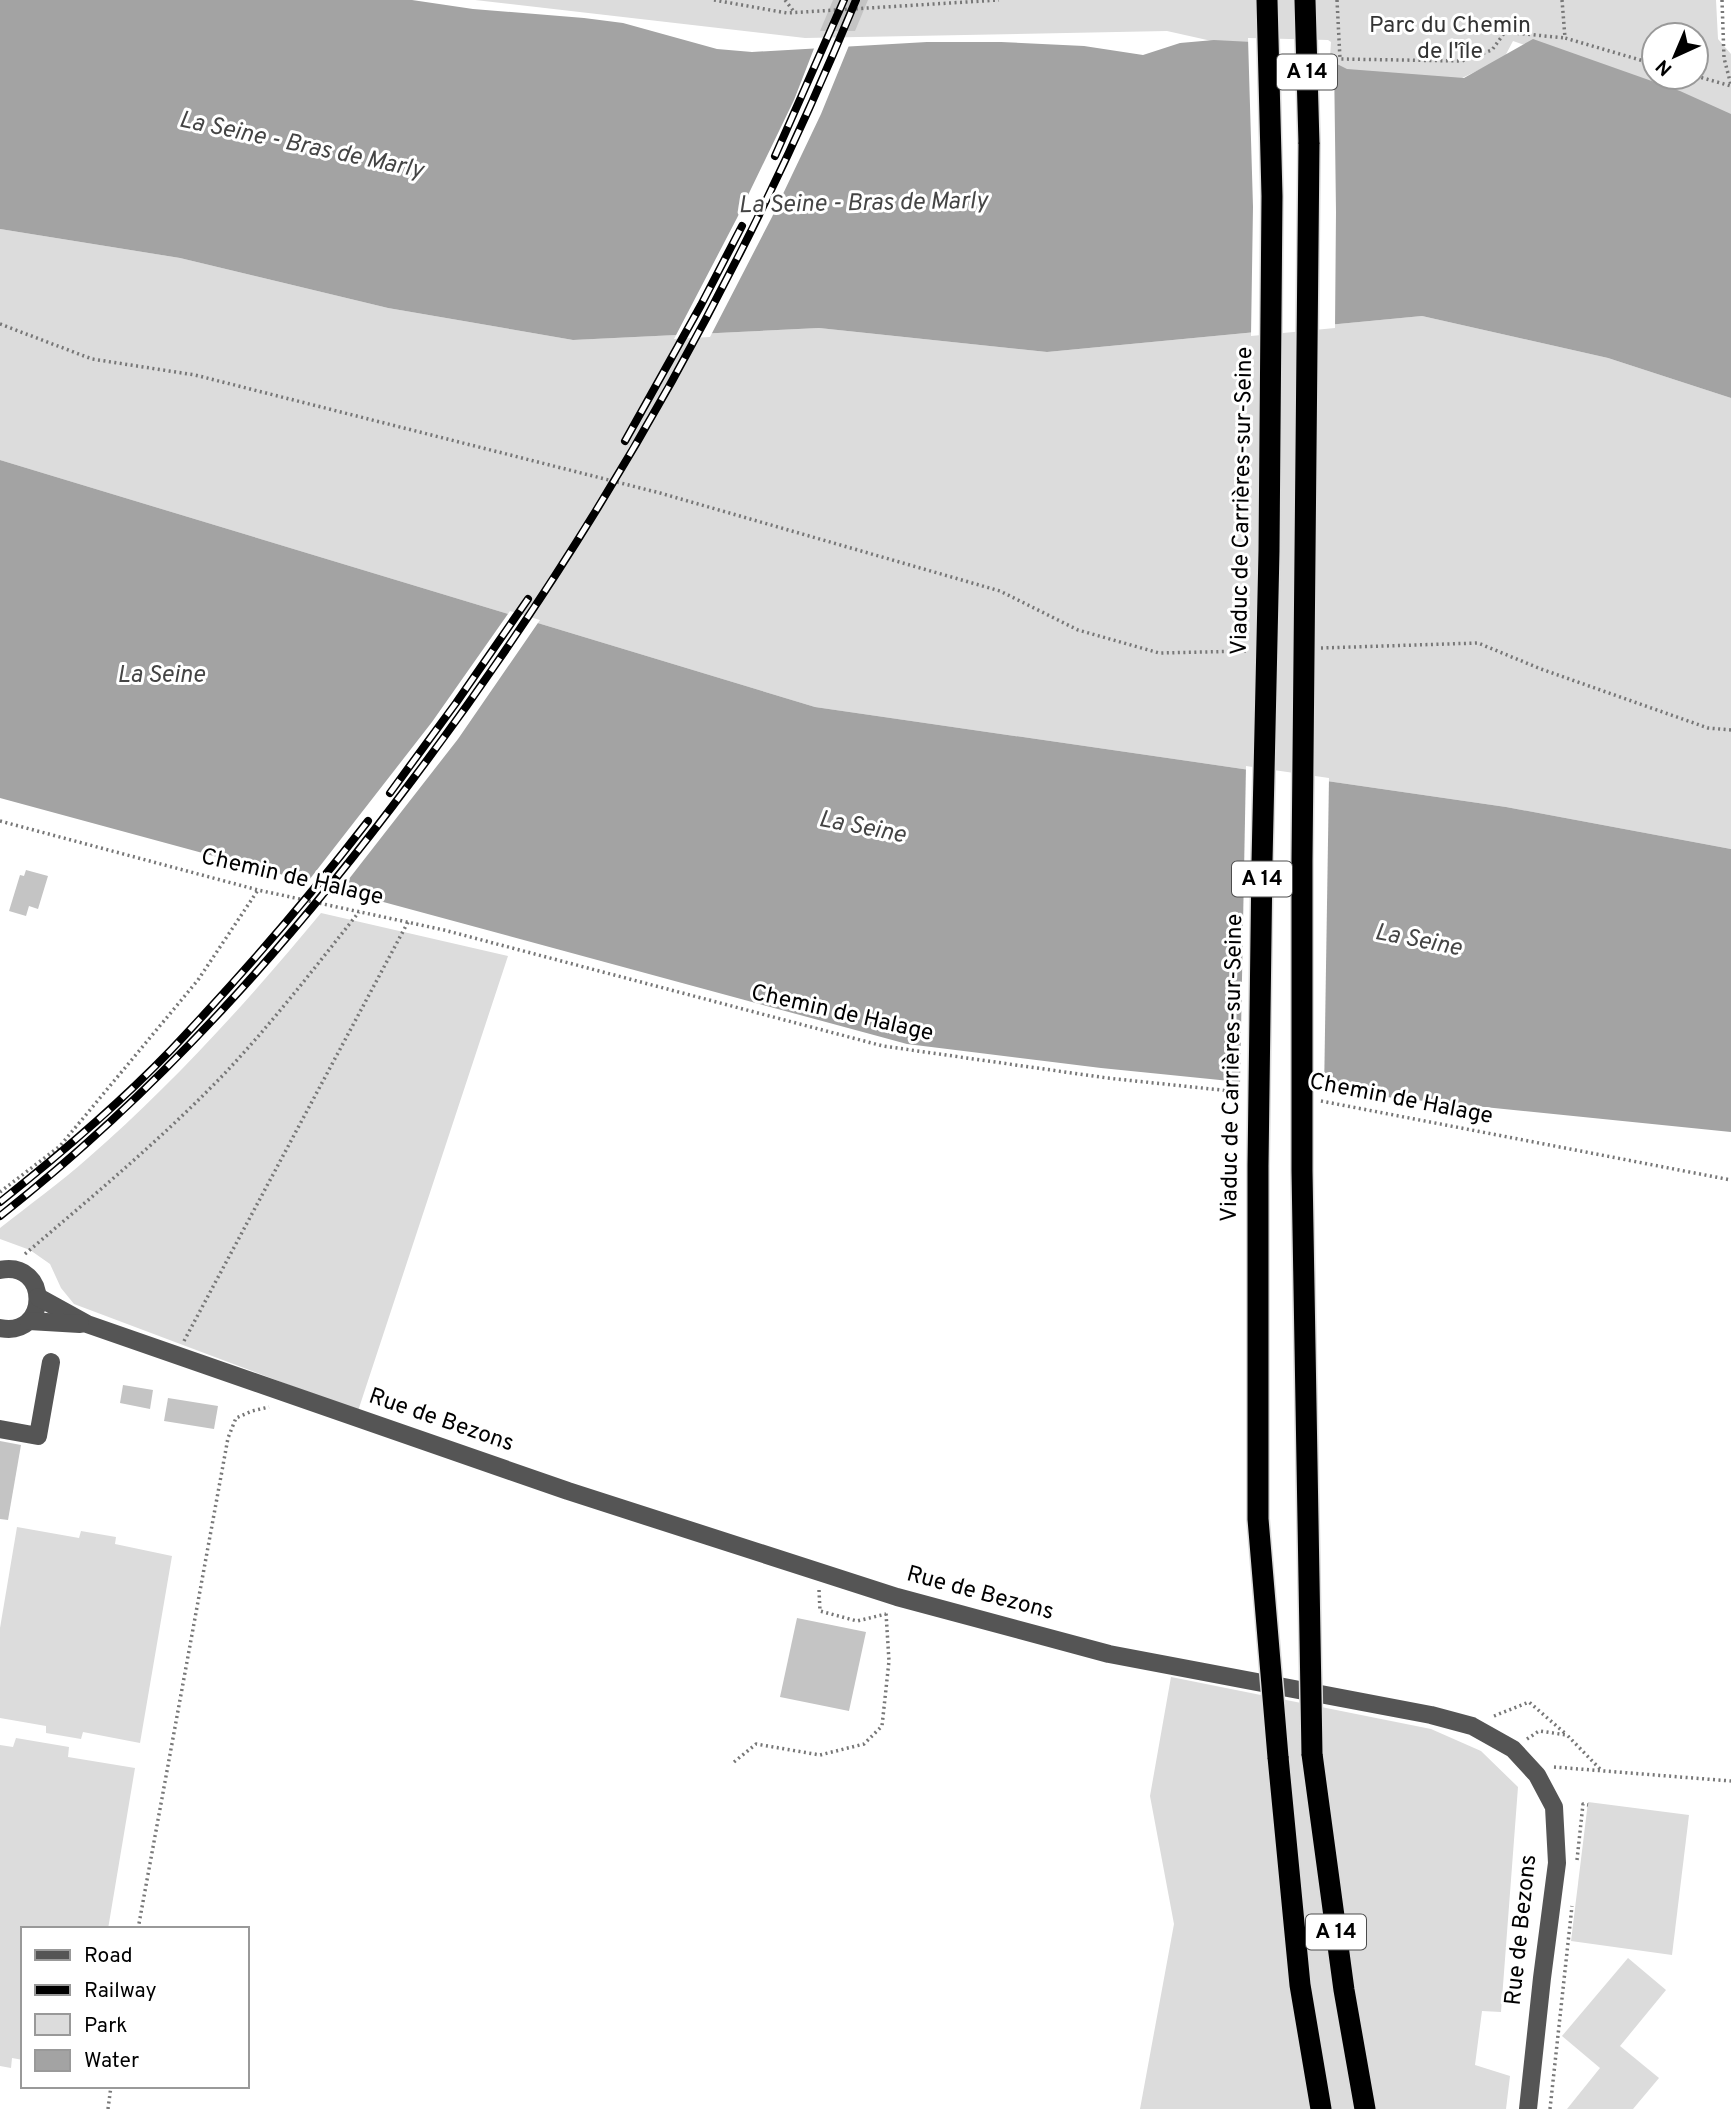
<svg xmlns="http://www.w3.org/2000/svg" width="1731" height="2109" font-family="Overpass,sans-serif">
  <rect width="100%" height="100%" fill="#fff"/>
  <g fill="#dcdcdc" fill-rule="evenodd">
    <path d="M475,0H1716L1718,39L1731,54V116L1513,41L1504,58L1460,79L1346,71L1167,31L805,38ZM1654,35H1696V77H1654Z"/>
    <path d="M0,229L180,258L388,308L573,340L819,328L1047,352L1422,316L1608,358L1731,398V849L1506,807L815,707L0,460Z"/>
    <path d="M321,913L508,956L358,1411L74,1304L61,1288L50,1264L30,1250L0,1239V1228C29,1205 60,1183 88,1158C173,1084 249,1000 321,913Z"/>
    <path d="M17,1527L79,1538L81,1531L116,1537L115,1544L172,1556L140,1743L83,1732L81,1739L46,1733V1726L0,1718V1628Z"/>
    <path d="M1171,1677L1431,1729L1481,1751L1518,1787L1501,2012L1482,2011L1475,2065L1510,2076L1506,2109H1140L1174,1924L1150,1796Z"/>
    <path d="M16,1738L69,1747L68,1757L135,1768L108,1929H23V2060L12,2058L11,2068L0,2066V1745L13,1747Z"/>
    <path d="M1588,1802L1689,1815L1672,1955L1571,1941Z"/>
    <path d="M1628,1958L1666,1990L1620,2046L1659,2078L1633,2109H1567L1600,2068L1562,2036Z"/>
  </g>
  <g fill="#a3a3a3">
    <path d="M0,0H412L473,9L584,18L623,23L717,49L752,52L927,42H1001L1084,46L1143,55L1180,43L1214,40L1252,42L1327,59L1347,69L1464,78L1533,39L1680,91L1731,114V398L1608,358L1422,316L1047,352L819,328L573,340L388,308L180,258L0,229Z"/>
    <path d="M0,460L815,707L1506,807L1731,849V1132L1101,1068L907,1044L0,798Z"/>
  </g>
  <g fill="#fff">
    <path d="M1248,38L1328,40L1331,42L1330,57L1334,59L1336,212L1335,328L1251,336L1253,207Z"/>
    <path d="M850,43L821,114L772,217L710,337L674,339L737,218L794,100L815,46Z"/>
    <path d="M510,611L540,620L458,739L338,893L306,884L432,722Z"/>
    <path d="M1246,766L1329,778L1324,1094L1240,1085Z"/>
  </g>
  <g fill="#c4c4c4">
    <path d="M833,0H868L855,31H820Z"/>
    <path d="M26,870L48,876L38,909L29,906L26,916L9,911L20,875L24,876Z"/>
    <path d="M123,1385L153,1390L150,1409L120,1403Z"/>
    <path d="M168,1398L218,1406L214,1429L164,1421Z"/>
    <path d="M0,1441L21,1445L8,1520L0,1519Z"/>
    <path d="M797,1618L866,1632L849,1711L780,1697Z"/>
  </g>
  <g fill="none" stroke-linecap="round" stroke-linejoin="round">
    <defs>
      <g id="highway">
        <path d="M1305,0L1309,144"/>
        <path d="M1312,1754L1344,1990L1365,2109"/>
        <path d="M1278,1757L1300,1985L1321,2109"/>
      </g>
    </defs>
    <use href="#highway" stroke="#dbdbdb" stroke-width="24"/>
    <g stroke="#777" stroke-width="3.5" stroke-dasharray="2 3.5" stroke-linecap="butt">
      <path d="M714,0L787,13L999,0"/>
      <path d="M785,0L795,13"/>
      <path d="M1337,0L1340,59L1462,61L1492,50L1505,32L1565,38"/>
      <path d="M1562,0L1565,38L1654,64"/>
      <path d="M1722,0L1724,58L1731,85"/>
      <path d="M1696,76L1731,86"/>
      <path d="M0,324L92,359L195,375L660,493L1000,591L1078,630L1159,653L1247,651"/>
      <path d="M1321,648L1478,643L1541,669L1708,728L1731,730"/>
      <path d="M0,821L258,890L444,930L883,1046L1107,1078L1240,1092"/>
      <path d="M1321,1101L1731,1180"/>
      <path d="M0,1192L60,1146L198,980L258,890"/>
      <path d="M25,1254C94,1195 164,1137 226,1072C273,1022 316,966 359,912"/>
      <path d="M184,1341L408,922"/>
      <path d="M819,1590L820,1611L857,1621L886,1614"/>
      <path d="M1494,1716L1529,1702L1567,1735"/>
      <path d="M1527,1739L1539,1731L1567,1735L1600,1769"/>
      <path d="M734,1762L756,1744L820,1755L864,1744L882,1726L889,1661L886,1613"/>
      <path d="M1554,1767L1731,1781"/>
      <path d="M1577,1860L1583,1804L1588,1805"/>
      <path d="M138,1929L228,1438L236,1418L252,1411L269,1407"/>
      <path d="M108,2109L111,2086"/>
      <path d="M1550,2109L1572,1906"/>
    </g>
    <g stroke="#555" stroke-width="18">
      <path d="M0,1270C50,1260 50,1338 0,1328"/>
      <path d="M38,1297L87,1324L568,1491L897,1597L1109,1654L1431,1715L1472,1726L1513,1749L1537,1775L1554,1807L1557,1863L1542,1978L1528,2109"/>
      <path d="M29,1321L80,1324"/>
      <path d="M0,1429L38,1436L51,1362"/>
    </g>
    <use href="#highway" stroke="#000" stroke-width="21"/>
    <defs>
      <g id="rail">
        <path d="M775,156L844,0"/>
        <path d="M625,441L701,305L742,226"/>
        <path d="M390,793L456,703L528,599"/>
        <path d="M0,1202C59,1155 118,1105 171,1050C240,977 307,900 368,821"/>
        <path d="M0,1216C160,1090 292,941 413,779C593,540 742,276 856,0"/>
      </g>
    </defs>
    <use href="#rail" stroke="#000" stroke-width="8"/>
    <use href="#rail" stroke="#fff" stroke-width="5" stroke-dasharray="16" stroke-linecap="butt"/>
    <defs>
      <g id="highway-bridge">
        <path d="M1267,0L1272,196L1269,551L1262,862L1258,1166V1519L1278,1757"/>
        <path d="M1309,144L1302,861V1171L1312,1754"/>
      </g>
    </defs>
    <use href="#highway-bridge" stroke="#dbdbdb" stroke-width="24" stroke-linecap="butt"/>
    <use href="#highway-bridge" stroke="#000" stroke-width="21"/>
  </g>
  <g text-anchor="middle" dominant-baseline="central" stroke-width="6" stroke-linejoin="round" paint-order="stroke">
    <g fill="#fff" stroke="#4c4c4c" stroke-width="2">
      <rect x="1277" y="54.5" width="60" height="35" rx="5"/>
      <rect x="1232" y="861.5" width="60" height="35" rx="5"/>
      <rect x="1306" y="1914.5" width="60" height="35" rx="5"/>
    </g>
    <g font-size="21" font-weight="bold" fill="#000">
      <text x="1307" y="72">A 14</text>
      <text x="1262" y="879">A 14</text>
      <text x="1336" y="1932">A 14</text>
    </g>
    <g font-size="23" fill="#333" stroke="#fff">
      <text x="1450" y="26">Parc du Chemin<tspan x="1450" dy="26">de l'île</tspan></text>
    </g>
    <g font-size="23" fill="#000" stroke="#fff">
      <text transform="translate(1243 501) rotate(-89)">Viaduc de Carrières-sur-Seine</text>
      <text transform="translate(292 878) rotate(13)">Chemin de Halage</text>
      <text transform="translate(842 1014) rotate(13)">Chemin de Halage</text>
      <text transform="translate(1233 1068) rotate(-89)">Viaduc de Carrières-sur-Seine</text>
      <text transform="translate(1401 1100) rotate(11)">Chemin de Halage</text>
      <text transform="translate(441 1421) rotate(19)">Rue de Bezons</text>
      <text transform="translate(980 1594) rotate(15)">Rue de Bezons</text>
      <text transform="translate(1522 1930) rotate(-84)">Rue de Bezons</text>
    </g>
    <g font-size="24" font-style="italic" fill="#444" stroke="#fff">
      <text transform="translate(301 146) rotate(12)">La Seine - Bras de Marly</text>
      <text transform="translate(863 204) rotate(-1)">La Seine - Bras de Marly</text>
      <text x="161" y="676">La Seine</text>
      <text transform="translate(862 828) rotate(11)">La Seine</text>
      <text transform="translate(1418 941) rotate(11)">La Seine</text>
    </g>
  </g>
  <rect x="21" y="1927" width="228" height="161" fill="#ffffff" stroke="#999999" stroke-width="2"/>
  <rect x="35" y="1950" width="35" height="10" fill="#555555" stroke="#999999" stroke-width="2"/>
  <text x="84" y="1962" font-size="21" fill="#000000">Road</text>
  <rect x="35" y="1985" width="35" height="10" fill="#000000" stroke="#999999" stroke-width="2"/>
  <text x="84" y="1997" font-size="21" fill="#000000">Railway</text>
  <rect x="35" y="2014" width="35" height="21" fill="#dcdcdc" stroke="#999999" stroke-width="2"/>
  <text x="84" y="2032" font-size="21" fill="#000000">Park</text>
  <rect x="35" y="2050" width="35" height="21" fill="#a3a3a3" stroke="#999999" stroke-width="2"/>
  <text x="84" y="2067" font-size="21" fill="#000000">Water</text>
  <g transform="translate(1675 56) rotate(224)"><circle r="33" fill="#ffffff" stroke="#999999" stroke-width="2"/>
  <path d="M0-5L12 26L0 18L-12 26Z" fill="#000000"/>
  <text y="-10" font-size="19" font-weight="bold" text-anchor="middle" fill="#000000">N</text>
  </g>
</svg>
